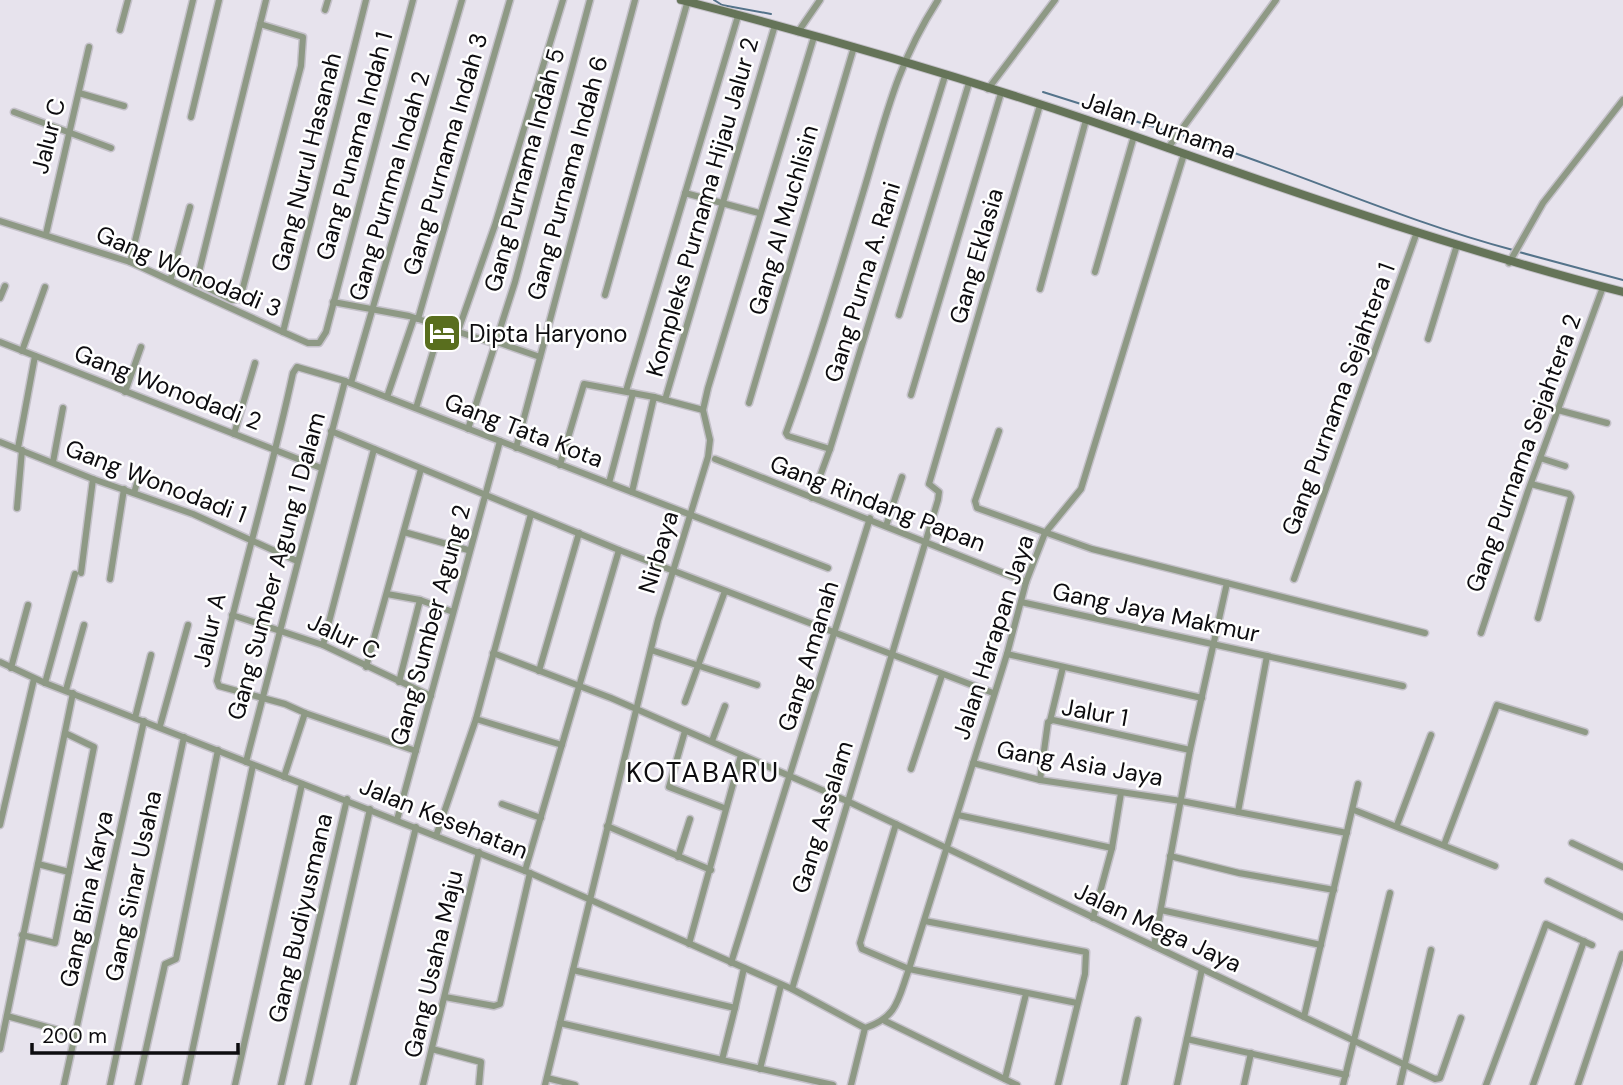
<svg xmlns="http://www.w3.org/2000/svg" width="1623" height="1085" font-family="'DM Sans',sans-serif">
  <rect width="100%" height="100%" fill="#e7e3ed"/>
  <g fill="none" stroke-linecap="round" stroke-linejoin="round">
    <g stroke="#54738a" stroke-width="2">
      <path d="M714,0L722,5L771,14"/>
      <path d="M1043,92L1176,134"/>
      <path d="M1181,135C1293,170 1400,220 1513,250"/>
      <path d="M1519,252L1623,280"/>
    </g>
    <defs>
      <g id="street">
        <path d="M325,10L328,0"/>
        <path d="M120,30L128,0"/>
        <path d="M798,32L820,0"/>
        <path d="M988,89L1055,0"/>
        <path d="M79,93L124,106"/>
        <path d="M14,112L111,148"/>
        <path d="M191,117L219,0"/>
        <path d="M1168,148L1276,0"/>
        <path d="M685,193L759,213"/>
        <path d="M0,221L130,262L283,332L308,343H319L326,332L413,0"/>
        <path d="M46,234L89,47"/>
        <path d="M130,262L193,0"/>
        <path d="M1509,263L1543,203L1623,100"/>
        <path d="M1095,272L1134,136"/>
        <path d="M171,278L190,207"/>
        <path d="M196,282L232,300L240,299L301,66L303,37L260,24"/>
        <path d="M196,284L266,0"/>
        <path d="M1040,289L1086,120"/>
        <path d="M605,295L688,0"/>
        <path d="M0,298L5,286"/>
        <path d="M333,302L409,316L496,344"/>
        <path d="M899,315L969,83"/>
        <path d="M418,319L510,0"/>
        <path d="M458,331L495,225L563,0"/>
        <path d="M283,332L366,0"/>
        <path d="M1428,339L1457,245"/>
        <path d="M0,342L321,468"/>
        <path d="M497,342L540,357"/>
        <path d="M22,351L45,287"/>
        <path d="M351,383L462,0"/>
        <path d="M626,391L738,16"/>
        <path d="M125,392L141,347"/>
        <path d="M911,395L1001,93"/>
        <path d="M387,397L414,318"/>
        <path d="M665,400L775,25"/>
        <path d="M749,403L854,47"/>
        <path d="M416,408L441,326"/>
        <path d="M1558,410L1607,423"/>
        <path d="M468,429L515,282L590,0"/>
        <path d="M331,431L619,550L993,693"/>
        <path d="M999,431L975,501L977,508L1092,549L1425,633"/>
        <path d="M234,434L255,363"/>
        <path d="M0,442L93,479L193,514L297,561"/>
        <path d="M18,448L35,356"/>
        <path d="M516,448L635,0"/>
        <path d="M830,449L788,436L786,433C815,354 839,273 863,193C885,120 896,65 938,0"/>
        <path d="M1540,458L1565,466"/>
        <path d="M715,459L1026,582"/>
        <path d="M53,462L63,408"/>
        <path d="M560,465L584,384L654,397"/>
        <path d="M609,483L633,393"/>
        <path d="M1531,484L1569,494L1571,497L1538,618"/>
        <path d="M632,492L654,397L703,410"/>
        <path d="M134,493L139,476"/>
        <path d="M812,498L830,449L945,76"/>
        <path d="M17,508L22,450"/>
        <path d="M531,514L476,719L562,745"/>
        <path d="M886,526L902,477"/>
        <path d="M404,532L468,550"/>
        <path d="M81,573L93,479"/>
        <path d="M110,579L124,489"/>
        <path d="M1294,579L1417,232"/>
        <path d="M387,594L420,600L453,612"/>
        <path d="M1021,602L1403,686"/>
        <path d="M232,615L323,645L431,696"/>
        <path d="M1481,633L1528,491L1603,287"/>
        <path d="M323,645L374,449"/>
        <path d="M651,650L757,685"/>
        <path d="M493,653L611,698L847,801L1435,1079L1440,1078L1461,1018"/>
        <path d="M1007,654L1202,698"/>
        <path d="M0,662L45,683L530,873L792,989L865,1028"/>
        <path d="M366,667L421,469"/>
        <path d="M11,668L28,605"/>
        <path d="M539,671L579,533"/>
        <path d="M399,682L420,600"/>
        <path d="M45,683L75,574"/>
        <path d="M66,690L84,625"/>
        <path d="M685,702L725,591"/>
        <path d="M305,713L285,704L219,686L217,681C240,578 271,476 293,373L297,367L345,381L828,568"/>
        <path d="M135,718L151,655"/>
        <path d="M1050,721L1063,667"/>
        <path d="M160,726L188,625"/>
        <path d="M685,731L669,787L724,808"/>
        <path d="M712,741L725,706"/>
        <path d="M246,762L345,381"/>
        <path d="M973,763L1040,780L1181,801L1347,833"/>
        <path d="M911,769L942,675"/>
        <path d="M284,777L305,713L416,751"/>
        <path d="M1040,780L1048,722L1053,720L1190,750"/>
        <path d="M502,804L541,818"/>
        <path d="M1354,810L1495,866"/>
        <path d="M1238,812L1267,656"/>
        <path d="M958,815L1112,848"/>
        <path d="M397,820L500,441"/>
        <path d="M896,824L860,943L862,949L909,969L1077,1003"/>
        <path d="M0,825L34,679"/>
        <path d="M1397,825L1431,735"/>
        <path d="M607,826L711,870"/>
        <path d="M436,836L476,719"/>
        <path d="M1572,843L1623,867"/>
        <path d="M1444,845L1497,705L1585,732"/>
        <path d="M1170,856L1239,873L1334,890"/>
        <path d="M678,857L690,819"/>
        <path d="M38,864L69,872L94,747L65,733"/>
        <path d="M525,871L619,550"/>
        <path d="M1548,881L1623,917"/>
        <path d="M1161,910L1321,945"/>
        <path d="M1093,918L1112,848L1121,793"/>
        <path d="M925,921L1086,952L1085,974L1058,1085"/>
        <path d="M22,935L55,943L69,872"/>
        <path d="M689,944L741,755"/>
        <path d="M1154,946L1190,750L1227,583"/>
        <path d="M731,963L870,518"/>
        <path d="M573,970L735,1008L744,968"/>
        <path d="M792,989L938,500L939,492L929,484L1040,105"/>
        <path d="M445,997L494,1006L500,1004L530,873"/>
        <path d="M735,1008L722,1060L833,1085"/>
        <path d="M7,1016L76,1035"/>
        <path d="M1304,1017L1358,784"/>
        <path d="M885,1021L1017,1085"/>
        <path d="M560,1023L722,1060"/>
        <path d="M1187,1039L1346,1075"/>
        <path d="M0,1049L73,693"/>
        <path d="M432,1049L481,1062L479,1085"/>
        <path d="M760,1069L781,985"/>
        <path d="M547,1078L575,1085"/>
        <path d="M1005,1079L1026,994"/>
        <path d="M64,1085L144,721"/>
        <path d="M110,1085L184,737"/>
        <path d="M138,1085L165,964L176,959L218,750"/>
        <path d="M185,1085L253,765"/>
        <path d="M235,1085L302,784"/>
        <path d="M281,1085L347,799"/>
        <path d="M308,1085L370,809"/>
        <path d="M353,1085L416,827"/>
        <path d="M423,1085L479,852"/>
        <path d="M545,1085L658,620L708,457L710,440L703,410L708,388L814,37"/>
        <path d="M851,1085L865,1028C898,1017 898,999 909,969L1007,654L1026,582L1045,533L1081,489L1184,154"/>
        <path d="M1124,1085L1138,1020"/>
        <path d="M1177,1085L1202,969"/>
        <path d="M1244,1085L1251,1053"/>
        <path d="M1343,1085L1390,893"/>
        <path d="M1400,1085L1431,950"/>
        <path d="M1486,1085L1546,924L1592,945"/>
        <path d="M1533,1085L1584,941"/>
        <path d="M1578,1085L1622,954"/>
      </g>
      <path id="secondary" d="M681,0C845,42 1009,91 1168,148C1318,201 1469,252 1623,292"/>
    </defs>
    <use href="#street" stroke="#c4c1c9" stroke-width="9"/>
    <use href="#secondary" stroke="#c4c1c9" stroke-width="10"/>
    <use href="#street" stroke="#8e9985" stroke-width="6"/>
    <use href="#secondary" stroke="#657458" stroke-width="8"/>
  </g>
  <defs>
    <symbol id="hotel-square" viewBox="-11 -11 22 22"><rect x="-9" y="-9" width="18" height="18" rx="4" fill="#596e1e" stroke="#fff"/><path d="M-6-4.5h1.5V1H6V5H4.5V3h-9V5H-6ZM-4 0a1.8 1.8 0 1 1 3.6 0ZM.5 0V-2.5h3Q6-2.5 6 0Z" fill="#fff"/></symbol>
  </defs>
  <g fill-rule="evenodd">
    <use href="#hotel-square" x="420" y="311" width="44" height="44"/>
  </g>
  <g text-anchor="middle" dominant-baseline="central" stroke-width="5" stroke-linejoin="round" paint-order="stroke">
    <g font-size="24" fill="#0d0c0f" stroke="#fff">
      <text transform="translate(1159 125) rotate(19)">Jalan Purnama</text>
      <text transform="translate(48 136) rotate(-76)">Jalur C</text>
      <text transform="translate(354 146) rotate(-75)">Gang Punama Indah 1</text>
      <text transform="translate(445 154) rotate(-74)">Gang Purnama Indah 3</text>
      <text transform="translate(306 162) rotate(-76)">Gang Nurul Hasanah</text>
      <text transform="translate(524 170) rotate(-75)">Gang Purnama Indah 5</text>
      <text transform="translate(567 178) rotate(-75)">Gang Purnama Indah 6</text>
      <text transform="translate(389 186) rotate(-74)">Gang Purnma Indah 2</text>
      <text transform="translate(702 207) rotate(-74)">Kompleks Purnama Hijau Jalur 2</text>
      <text transform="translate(783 220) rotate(-74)">Gang Al Muchlisin</text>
      <text transform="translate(976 256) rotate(-74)">Gang Eklasia</text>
      <text transform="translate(189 271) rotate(23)">Gang Wonodadi 3</text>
      <text transform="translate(862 282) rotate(-73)">Gang Purna A. Rani</text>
      <text transform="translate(168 387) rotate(21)">Gang Wonodadi 2</text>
      <text transform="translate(1338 399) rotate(-70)">Gang Purnama Sejahtera 1</text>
      <text transform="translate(524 430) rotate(21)">Gang Tata Kota</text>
      <text transform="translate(1523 453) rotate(-70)">Gang Purnama Sejahtera 2</text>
      <text transform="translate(156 481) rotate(21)">Gang Wonodadi 1</text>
      <text transform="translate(878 503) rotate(21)">Gang Rindang Papan</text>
      <text transform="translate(658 552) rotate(-73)">Nirbaya</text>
      <text transform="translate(276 566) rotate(-75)">Gang Sumber Agung 1 Dalam</text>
      <text transform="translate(1156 612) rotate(12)">Gang Jaya Makmur</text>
      <text transform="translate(430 625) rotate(-75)">Gang Sumber Agung 2</text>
      <text transform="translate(209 630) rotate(-77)">Jalur A</text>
      <text transform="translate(344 636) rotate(25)">Jalur C</text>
      <text transform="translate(993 637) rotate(-72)">Jalan Harapan Jaya</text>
      <text transform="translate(808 656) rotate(-73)">Gang Amanah</text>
      <text transform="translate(1095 712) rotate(10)">Jalur 1</text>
      <text transform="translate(1080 763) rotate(10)">Gang Asia Jaya</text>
      <text transform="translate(822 817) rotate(-73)">Gang Assalam</text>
      <text transform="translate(444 818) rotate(22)">Jalan Kesehatan</text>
      <text transform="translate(133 886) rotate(-78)">Gang Sinar Usaha</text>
      <text transform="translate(86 899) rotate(-78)">Gang Bina Karya</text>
      <text transform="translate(300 918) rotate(-77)">Gang Budiyusmana</text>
      <text transform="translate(1158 927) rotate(25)">Jalan Mega Jaya</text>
      <text transform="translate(433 964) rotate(-77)">Gang Usaha Maju</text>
    </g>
    <g font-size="24" fill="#0d0c0f" stroke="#fff" text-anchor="start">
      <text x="469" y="333">Dipta Haryono</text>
    </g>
    <g font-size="28" letter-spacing="2" fill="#0d0c0f" stroke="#fff">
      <text x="703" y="772">KOTABARU</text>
    </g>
  </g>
  <path d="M32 1043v10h206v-10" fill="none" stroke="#0d0c0f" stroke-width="3.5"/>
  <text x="42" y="1043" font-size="21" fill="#0d0c0f" stroke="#ffffff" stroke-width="5" paint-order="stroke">200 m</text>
</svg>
